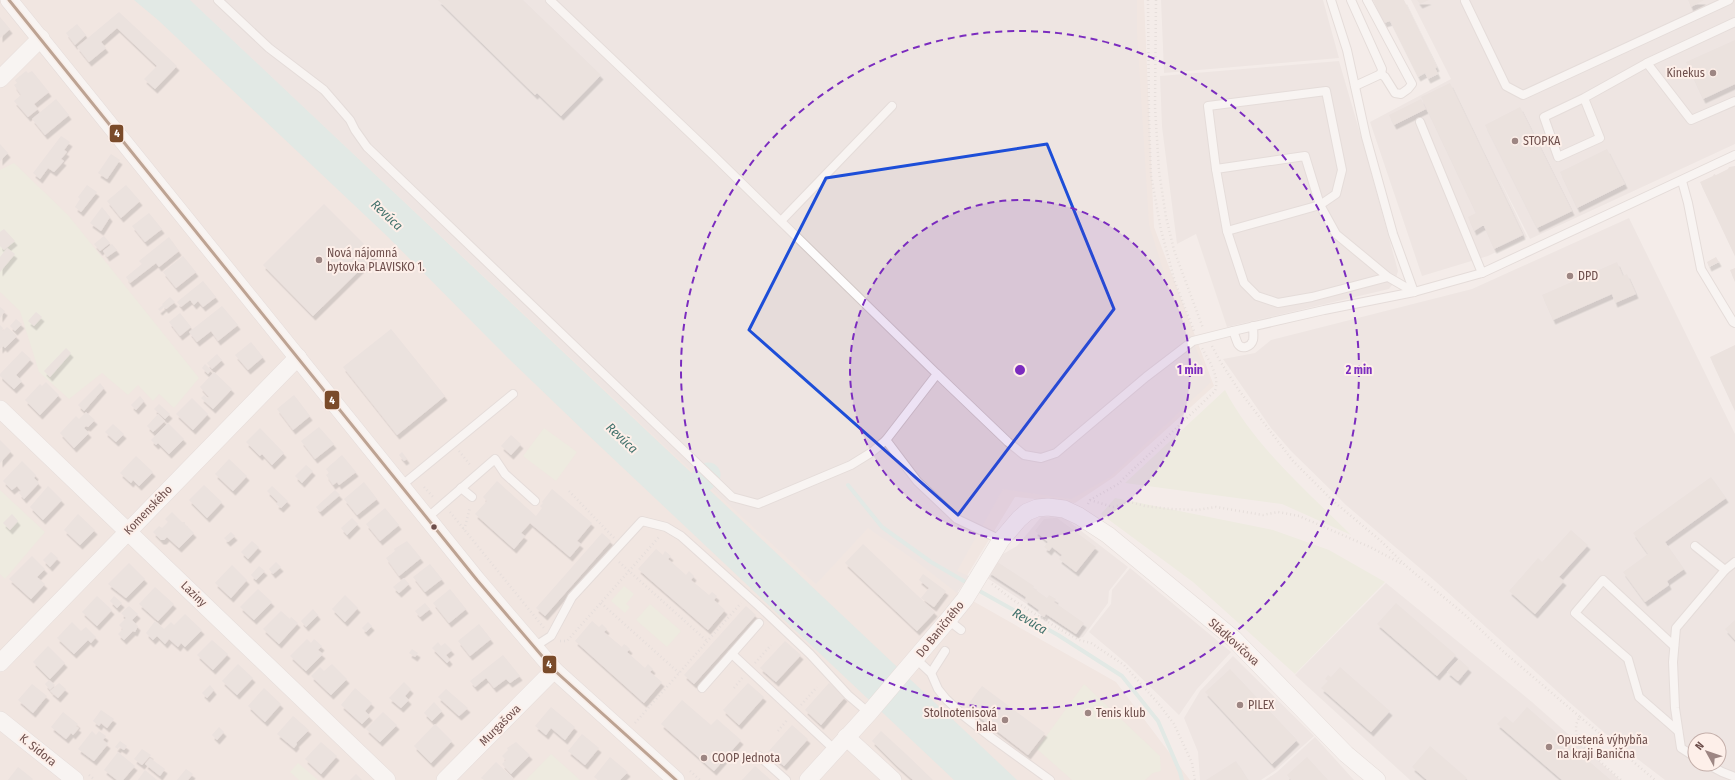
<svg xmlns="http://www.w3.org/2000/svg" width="1735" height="780" font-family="'Fira Sans Condensed',sans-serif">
  <defs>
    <filter id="shadow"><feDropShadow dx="2.5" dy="4.5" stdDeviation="0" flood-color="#0004"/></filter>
  </defs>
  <rect width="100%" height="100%" fill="#f4ece9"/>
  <path fill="#edddd7" d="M0,0H1144L1154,227L1214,386L1114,477L1075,503L1015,497L957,592L1116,682L1190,780H0Z"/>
  <g fill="#e6dcda" fill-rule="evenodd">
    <path d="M190,0H1137V33L1149,225L1169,289L1211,382L1110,477L1071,499L1003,489L957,571L969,576L957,593L916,561L868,528L816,584L670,451Z"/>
    <path d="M1161,0H1323L1339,58L1164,73Z"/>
    <path d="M1411,0H1735V144L1530,239L1498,176L1527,237L1488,256L1422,276L1370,122L1451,79Z"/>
    <path d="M1339,61L1367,157L1398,271L1395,281L1389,289L1227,327L1196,234L1177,244L1162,127L1160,76Z"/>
    <path d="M1629,218L1735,434V780H1665L1614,741L1569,702L1435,581L1346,505L1291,451L1271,428L1223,359L1255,353L1271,340L1472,289ZM1695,740H1719V764H1695Z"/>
    <path d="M1062,516L1128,567L1109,591L1108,603L1083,637L1079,638L984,576L994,559L1017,546L1041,517Z"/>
    <path d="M1130,568L1231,652L1197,689L1179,715L1126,663L1089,632L1111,604L1112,590Z"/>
    <path d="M1386,583L1532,702L1620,780H1410L1295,675Z"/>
    <path d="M1233,656L1314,736L1276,770L1261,780H1200L1198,752L1184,718L1200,691Z"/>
    <path d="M1315,737L1354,780H1265L1277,772Z"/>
  </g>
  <g fill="#e6e8d5">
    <path d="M14,163L68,215L199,378L174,408L159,394L153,401L138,385L128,395L102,373L69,399L39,372L20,311L0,292V170Z"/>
    <path d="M1225,390C1255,447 1306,490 1351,535L1282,504L1125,483Z"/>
    <path d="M544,428L577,452L556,481L523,456Z"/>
    <path d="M0,490L45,532L5,579L0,574Z"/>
    <path d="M1115,498L1273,530L1329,550L1385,582L1295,674L1193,582L1101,514Z"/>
    <path d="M624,586L634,594L626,604L630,607L625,613L611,601Z"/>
    <path d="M650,604L681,631L667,647L636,620Z"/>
    <path d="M1084,684L1160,756L1161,771L1153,773L1145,780H1072L1037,749Z"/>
    <path d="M551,754L580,780H526Z"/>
    <path d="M298,763L318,780H299L290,772Z"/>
  </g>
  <path fill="#cce4df" d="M134,0H190L1017,780H954L586,433L507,357L388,237L158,20Z"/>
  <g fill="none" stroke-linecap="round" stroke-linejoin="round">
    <g stroke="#cce4df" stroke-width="4">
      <path d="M848,485L882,527L931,562L969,584"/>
      <path d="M976,589L1058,635L1122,676L1158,721L1180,772L1182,780"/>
    </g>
    <path stroke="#cce4df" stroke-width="25" d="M684,497L708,475"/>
  </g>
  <g fill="#e0d4d1" filter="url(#shadow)">
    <path d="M438,0H523L601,75L561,116L537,93L535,95Z"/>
    <path d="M1373,0H1404L1437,67L1435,68L1438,74L1428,79L1425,73L1418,77L1390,21L1384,23Z"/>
    <path d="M1417,0H1429L1420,4Z"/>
    <path d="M1688,0H1704L1691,7Z"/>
    <path d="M119,12L177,66L155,89L144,79L157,66L117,28L101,42L106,48L89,62L77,47Z"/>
    <path d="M0,17L10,29L0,38Z"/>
    <path d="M77,24L86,35L75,45L66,33Z"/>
    <path d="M1735,40V84L1703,99L1686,62Z"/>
    <path d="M26,71L28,73L32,71L49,92L34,104L38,109L28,117L14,101L21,95L14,85L17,83L15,80Z"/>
    <path d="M1450,83L1523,235L1494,249L1484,226H1482L1474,231L1468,217L1476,213L1421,97Z"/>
    <path d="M56,99L69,115L45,135L32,119Z"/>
    <path d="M1421,99L1426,109L1394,125L1389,115Z"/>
    <path d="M1520,107L1572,211L1537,228L1485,125Z"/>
    <path d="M61,136L70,142L64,150L67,152L61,159L64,161L54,172L48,168L40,179L33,173Z"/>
    <path d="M0,144L8,153L0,161Z"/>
    <path d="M1607,149L1625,184L1577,208L1560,172Z"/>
    <path d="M111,154L120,160L107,179L98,173Z"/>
    <path d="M1735,166V256L1700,182L1713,176L1714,174L1716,175L1728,169L1729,167Z"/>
    <path d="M87,185L97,192L81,212L75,207L80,199L78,197Z"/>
    <path d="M126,185L140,201L121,218L107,201Z"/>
    <path d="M324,204L375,255L313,316L263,265Z"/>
    <path d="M102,207L110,217L101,231L90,223Z"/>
    <path d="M149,213L162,229L145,242L132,226Z"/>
    <path d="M4,229L15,241L4,250L0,246V232Z"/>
    <path d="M104,236L110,243L100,251L94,244Z"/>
    <path d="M169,237L179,251L159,267L156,263L130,283L126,277L142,264L139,261Z"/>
    <path d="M112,244L117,250L107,257L103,251Z"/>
    <path d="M7,248L15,254L0,272V257Z"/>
    <path d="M183,256L196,272L176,288L163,272Z"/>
    <path d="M1716,257L1719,262L1709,267L1707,262Z"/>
    <path d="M1617,262L1623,276L1627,274L1636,294L1615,303L1612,294L1553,320L1542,295Z"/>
    <path d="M1735,268V282L1730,270Z"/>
    <path d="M203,281L216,297L203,307L198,301L194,305L190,300L181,307L177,302Z"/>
    <path d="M170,297L175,302L166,309L164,307L160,311L158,309L163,305L162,304Z"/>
    <path d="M222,306L238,325L218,341L211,331L197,342L189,332Z"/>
    <path d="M0,307L5,311L0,318Z"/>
    <path d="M36,312L42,317L34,326L28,321Z"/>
    <path d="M180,313L191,327L180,336L169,322Z"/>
    <path d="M16,319L22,324L15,331L10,326Z"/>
    <path d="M0,325L3,328L2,330L3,331L7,327L17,336L5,348L3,346L0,349Z"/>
    <path d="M391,329L445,396L397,435L343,367Z"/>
    <path d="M251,342L263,357L248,370L235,355Z"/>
    <path d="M1735,345V411L1710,357Z"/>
    <path d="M66,348L71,353L50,377L44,371Z"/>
    <path d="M22,351L31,359L16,375L22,381L14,389L0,376V374Z"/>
    <path d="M217,354L222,360L212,369L207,363Z"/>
    <path d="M205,364L211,370L208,374L202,368Z"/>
    <path d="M214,372L232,389L213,409L201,398L204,395L207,398L209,397L200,387Z"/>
    <path d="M46,382L59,395L40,415L25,400L40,384L42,386Z"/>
    <path d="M100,383L104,388L84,411L78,405Z"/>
    <path d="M294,395L310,416L293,430L277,409Z"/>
    <path d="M140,396L144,401L136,410L131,405Z"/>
    <path d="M192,398L208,414L193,430L176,414Z"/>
    <path d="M159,404L170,414L165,419L154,409Z"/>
    <path d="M86,412L95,420L88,427L86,426L84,428L89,433L74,448L60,433L76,416L79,419Z"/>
    <path d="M158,414L165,421L153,432L147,426Z"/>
    <path d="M168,423L184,439L169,454L158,443L156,445L151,440Z"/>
    <path d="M113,424L124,434L116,442L105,432Z"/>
    <path d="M319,427L334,444L315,459L301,441Z"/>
    <path d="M260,428L284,453L272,465L262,454L260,456L246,442Z"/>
    <path d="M511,435L521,444L511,455L501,446Z"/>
    <path d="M0,440L11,451L0,463Z"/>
    <path d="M402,452L407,459L404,461L399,455Z"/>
    <path d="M342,455L356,472L339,485L337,482L333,485L326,475L329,473L326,469Z"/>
    <path d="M136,456L153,472L139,486L133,480L131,483L120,473Z"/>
    <path d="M229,459L247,476L233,491L215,474Z"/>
    <path d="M22,461L36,475L34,478L39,483L24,499L19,493L21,491L17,486L12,490L3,481Z"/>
    <path d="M306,465L313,471L302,483L295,476Z"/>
    <path d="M1711,477L1726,498L1665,542L1684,569L1667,581L1669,585L1645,602L1623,572L1648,554L1633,533Z"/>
    <path d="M497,481L536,516L542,508L540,506L543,503L542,502L552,489L592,523L577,541L581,544L570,557L530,523L521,533L525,536L514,549L475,514L487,501L483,497Z"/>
    <path d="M364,482L377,499L357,515L344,499Z"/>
    <path d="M204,485L222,502L207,518L189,500Z"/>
    <path d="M48,486L62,500L43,520L30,507Z"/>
    <path d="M272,486L288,501L281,508L276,504L278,502L267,491Z"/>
    <path d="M335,490L340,495L320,512L316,507Z"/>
    <path d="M385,508L399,525L380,541L366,524Z"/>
    <path d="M172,512L182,522H185V524L194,533L179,548L167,537L164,540H161L153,532L159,526L162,528L168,522L165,519Z"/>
    <path d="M12,514L18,521L10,530L3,523Z"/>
    <path d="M78,514L95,530L80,545L64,530Z"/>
    <path d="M352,518L358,524L347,535L341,528Z"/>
    <path d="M1057,518L1096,547L1076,572L1059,559L1062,555L1052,547L1049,551L1044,547L1048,542L1035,531L1044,519Z"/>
    <path d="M1571,530L1588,545L1559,577L1564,581L1535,614L1509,591L1538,558L1542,562Z"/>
    <path d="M231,532L235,536L228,542L224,538Z"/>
    <path d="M602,533L611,541L545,616L536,608Z"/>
    <path d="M252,541L259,547L248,559L241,552Z"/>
    <path d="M407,541L421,558L399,576L386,558L395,551L394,549Z"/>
    <path d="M863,544L935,612L917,631L845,563Z"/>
    <path d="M656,549L663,555L665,551L671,556L668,559L686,575L689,571L694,576L691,580L709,595L712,592L717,596L714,600L725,610L708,630L638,569Z"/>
    <path d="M51,552L58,558L50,567L43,560Z"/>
    <path d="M32,556L45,569L37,577L45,584L31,599L9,579Z"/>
    <path d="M996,561L1034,586L1033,588L1047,598L1049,595L1056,599L1054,602L1084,623L1076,634L1046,614L1044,617L1038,613L1039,610L1025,600L1026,597L988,572Z"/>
    <path d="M276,562L281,567L273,574L269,569Z"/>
    <path d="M129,563L145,579L126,598L108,584Z"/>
    <path d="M430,564L442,579L425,592L413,577Z"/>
    <path d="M232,565L247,580L231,598L215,583Z"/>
    <path d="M259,566L265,571L256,580L251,575Z"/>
    <path d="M923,574L946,591L934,607L921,598L929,588L919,580Z"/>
    <path d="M404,578L409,584L399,593L393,587Z"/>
    <path d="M155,587L174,604L158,621L139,604Z"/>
    <path d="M258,589L272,602L254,620L240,607Z"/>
    <path d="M450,589L466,609L449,623L433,603Z"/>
    <path d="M345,595L358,608L345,622L332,609Z"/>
    <path d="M97,596L112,610L97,626L82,612Z"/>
    <path d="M114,596L122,603L117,608L110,601Z"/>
    <path d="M425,603L430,609L420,617L415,611Z"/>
    <path d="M1396,603L1456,655L1437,676L1377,624Z"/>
    <path d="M129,606L138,614L132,620L138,626L135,632L133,631L124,640L118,634L123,629L119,625L126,618L121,613Z"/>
    <path d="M746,606L756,615L694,684L684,675Z"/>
    <path d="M313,609L318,615L306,627L301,621Z"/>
    <path d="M281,611L290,619L291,617L298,623L279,644L263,629Z"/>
    <path d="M185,614L202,630L185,647L181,643L178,647L169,639L165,644L157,636L153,640L146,633L155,621L164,629L171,622L174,625Z"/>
    <path d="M1735,620V640L1725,629Z"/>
    <path d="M592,621L599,627L602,624L607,629L604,632L622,647L624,644L627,646L630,649L627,652L645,668L648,664L653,669L650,672L662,682L644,703L575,641Z"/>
    <path d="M72,622L81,631L86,627L96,637L91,643L88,640L74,654L57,638Z"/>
    <path d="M368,622L372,626L366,632L362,628Z"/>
    <path d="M479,624L491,639L470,656L458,641Z"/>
    <path d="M307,639L311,643L314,639L322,646L318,650L323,654L306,671L290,656Z"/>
    <path d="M212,640L228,654L213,670L197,655Z"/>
    <path d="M785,641L801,655L776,682L760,668Z"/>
    <path d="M438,642L441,646L445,643L452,650L446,655L450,660L447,663L432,648Z"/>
    <path d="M48,646L65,663L50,679L33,662Z"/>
    <path d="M412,649L418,653L415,657L409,653Z"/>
    <path d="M503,655L520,676L510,683L506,679L494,688L486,678L475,687L470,681Z"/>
    <path d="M1459,659L1469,668L1458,681L1447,672Z"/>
    <path d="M238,664L253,678L237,695L222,681Z"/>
    <path d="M332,664L347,679L331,695L311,676L320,667L324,671Z"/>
    <path d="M1340,667L1390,711L1371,732L1321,688L1328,681L1325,679L1328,675L1331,677Z"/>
    <path d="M1230,669L1297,740L1272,764L1205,692Z"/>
    <path d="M49,680L55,685L50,690L45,684Z"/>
    <path d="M404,682L411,689L405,696L409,700L401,708L389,698Z"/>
    <path d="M59,683L66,689L58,698L50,691Z"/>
    <path d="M748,683L764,697L739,725L723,710Z"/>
    <path d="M829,683L845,697L821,725L805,710Z"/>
    <path d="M32,684L47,696L33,713L18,700Z"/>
    <path d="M210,685L214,690L207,698L202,693Z"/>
    <path d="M982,686L1045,733L1028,755L966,707Z"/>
    <path d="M264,688L281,704L265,722L248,706Z"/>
    <path d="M355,688L372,703L365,711L370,716L362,724L341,705Z"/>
    <path d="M446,689L468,708L459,716L438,697Z"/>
    <path d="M682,700L711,725L717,719L741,740L714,771L661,724Z"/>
    <path d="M434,702L442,711L432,721L424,713Z"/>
    <path d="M551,707L575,727L565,740L551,728L546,735L535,726Z"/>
    <path d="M1527,707L1599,770L1611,780H1562L1497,724L1505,716L1513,723Z"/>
    <path d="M101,710L114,719L107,728L101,723L99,726L93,721Z"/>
    <path d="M63,712L78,724L76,726L79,728L73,735L71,733L66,739L51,727Z"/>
    <path d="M383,712L397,725L380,742L366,729Z"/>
    <path d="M293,716L309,730L296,743L297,744L294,748L277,734Z"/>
    <path d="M435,724L452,741L431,763L414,746Z"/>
    <path d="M792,725L808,739L784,766L768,752Z"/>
    <path d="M219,727L224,732L217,740L212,735Z"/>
    <path d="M92,731L96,735L99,731L106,736L103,740L108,744L94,761L78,749Z"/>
    <path d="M881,731L906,754L933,780H913L896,765L872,741Z"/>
    <path d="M582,734L599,748L585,765L568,751Z"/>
    <path d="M120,741L127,746L124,750L119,747L118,749L115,747Z"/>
    <path d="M321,742L337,756L321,774L305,759Z"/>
    <path d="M516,742L530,755L511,774L502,764L506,760L502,756L508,750L507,748Z"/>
    <path d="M1430,746L1467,778L1465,780H1427L1412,767Z"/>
    <path d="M142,749L151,755L142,765L134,759Z"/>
    <path d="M118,752L135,766L123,780H117L104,770Z"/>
    <path d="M610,757L628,772L620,780H598L594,777Z"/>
    <path d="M1307,757L1328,780H1291L1287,775Z"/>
    <path d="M150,758L165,769L160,776L145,764Z"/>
    <path d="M1236,761L1248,780H1206Z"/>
    <path d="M496,762L513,778L512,780H484L481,778Z"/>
    <path d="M755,766L771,780H742Z"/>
    <path d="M18,767L33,779L32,780H8Z"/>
    <path d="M186,769L193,774L188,780H177Z"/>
    <path d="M145,770L157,780H138Z"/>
    <path d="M356,774L362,780H350Z"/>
  </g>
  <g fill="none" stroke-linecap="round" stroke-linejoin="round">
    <defs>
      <g id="lane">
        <path d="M218,0L269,48L324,90L350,120L355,130L367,147L732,497L758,504L851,465L872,452L886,440"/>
        <path d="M550,0L714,156L937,374L886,440L917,481L957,519L1001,540"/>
        <path d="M1331,0L1347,50L1366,137L1393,234L1414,292"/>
        <path d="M1351,0L1382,69L1381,74"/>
        <path d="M1367,0L1412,84L1408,89L1401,94L1395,93L1385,77L1381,74"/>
        <path d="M1465,1L1506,86L1523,95L1729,0"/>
        <path d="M1647,63L1735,22"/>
        <path d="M1355,86L1381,74"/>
        <path d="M1584,98L1600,138L1558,157L1544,117L1584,98L1647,63L1691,120L1735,101"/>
        <path d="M1420,122L1482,273L1735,155"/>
        <path d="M1216,169L1208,106L1326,91L1342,170L1336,194L1320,205L1227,231"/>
        <path d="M1682,181L1688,203L1701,269L1733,322L1735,323"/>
        <path d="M781,221L892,106"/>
        <path d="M1388,277L1312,297L1278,303L1257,296L1244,283L1227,231L1216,169L1305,156L1320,205L1336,234L1388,277L1414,292"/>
        <path d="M1253,326C1253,330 1254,336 1253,340C1251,347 1242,350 1238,344C1236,340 1235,335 1233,331L1324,310L1414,292L1482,273"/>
        <path d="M937,374L1008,442L1024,455L1041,458L1056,453L1146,377L1193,341L1233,331"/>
        <path d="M401,486L513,394"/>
        <path d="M461,488L472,497"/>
        <path d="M427,518L495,459L505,474L535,501"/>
        <path d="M1725,570L1735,562"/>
        <path d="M948,620L961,630"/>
        <path d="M1674,646L1603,580L1575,613L1628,659L1639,697L1678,731"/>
        <path d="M534,647L551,636L572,597L642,521L666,527L681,536L759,606L810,654L848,695L869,713"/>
        <path d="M732,654L835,750"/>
        <path d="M916,659L931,673L938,689L946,699L964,716L992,738L1050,780"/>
        <path d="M931,673L945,651"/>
        <path d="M702,688L759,623"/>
        <path d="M759,756L786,780"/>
        <path d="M1695,757L1681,748L1675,708L1673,662L1676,628L1725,570L1695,546"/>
        <path d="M1707,764L1722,772L1735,777"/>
      </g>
      <g id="street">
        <path d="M9,0L477,580L554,670L676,780"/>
        <path d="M0,79L41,38"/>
        <path d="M0,409L387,780"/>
        <path d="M0,663L298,357"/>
        <path d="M0,720L75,780"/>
        <path d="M846,737L893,780"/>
        <path d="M445,780L554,670"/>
        <path d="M808,780L869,713L948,620L965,599L1001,540L1019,519L1027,512L1037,508L1048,507L1064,509L1079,516L1108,535L1234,639L1346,754L1377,780"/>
      </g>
    </defs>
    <use href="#lane" stroke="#d2c8c6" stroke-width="10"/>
    <use href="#street" stroke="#d2c8c6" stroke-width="18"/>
    <g stroke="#d5ccca" stroke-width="2.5" stroke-dasharray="1 3" stroke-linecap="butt">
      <path d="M1148,0L1149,118L1151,175L1161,230L1175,282L1194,331"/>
      <path d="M1156,0L1155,107L1159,171L1166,217L1174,250L1203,328"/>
      <path d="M1212,346L1220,361L1238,389L1293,461L1333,501L1381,541L1406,566L1464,614L1505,653L1580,717C1574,724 1576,734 1578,742L1621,780"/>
      <path d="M459,451L471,466"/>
      <path d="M424,487L434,498"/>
      <path d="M569,491L614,538"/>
      <path d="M1090,500L1113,507L1130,502L1145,506L1171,509L1197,510L1216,507L1263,515L1278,512L1299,516L1370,547L1402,564"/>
      <path d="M1088,504L1090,500L1118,484L1215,391C1220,376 1209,361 1202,348"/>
      <path d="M450,512L544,628"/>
      <path d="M463,529L465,527L470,507"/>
      <path d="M619,562L708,642"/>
      <path d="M992,584L1013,600L1056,627L1079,640L1091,643L1124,665L1158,703L1174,724L1192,763L1195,780"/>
      <path d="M601,603L679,673"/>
      <path d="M560,641H567L660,536"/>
      <path d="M755,663L771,645"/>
      <path d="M734,688L743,677"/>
      <path d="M801,705L817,687"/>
      <path d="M1580,717L1655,780"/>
      <path d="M635,723L741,603"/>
      <path d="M778,731L788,719"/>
      <path d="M690,771L700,780"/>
      <path d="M89,775L95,780"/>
    </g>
    <use href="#lane" stroke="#fdfcfc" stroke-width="8"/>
    <use href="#street" stroke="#fdfcfc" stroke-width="17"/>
    <defs>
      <path id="bus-1" d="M9,0L477,580L554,670L676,780"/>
    </defs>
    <use href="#bus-1" stroke="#fdefe9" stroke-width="6"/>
    <use href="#bus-1" stroke="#7a4b2a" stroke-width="3"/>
  </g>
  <path d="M0 0H1735V780H0ZM1047,144L1114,309L958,515L749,330L826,178Z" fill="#f4ece9" fill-opacity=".55" fill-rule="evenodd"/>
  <path fill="none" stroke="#1d4ed8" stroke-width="3" stroke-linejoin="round" d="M1047,144L1114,309L958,515L749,330L826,178Z"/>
  <circle cx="1020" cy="370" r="170" fill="#7b2cbf" fill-opacity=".12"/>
  <g fill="none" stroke="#7b2cbf" stroke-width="2" stroke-dasharray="7 5">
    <circle cx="1020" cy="370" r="170"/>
    <circle cx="1020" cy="370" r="339"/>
  </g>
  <g fill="#9d8683" stroke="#fdefe9" stroke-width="1.5">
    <circle cx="1713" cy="73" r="4"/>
    <circle cx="1515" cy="141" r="4"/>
    <circle cx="319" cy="260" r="4"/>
    <circle cx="1570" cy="276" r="4"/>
    <circle cx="1240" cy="705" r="4"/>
    <circle cx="1088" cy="713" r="4"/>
    <circle cx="1005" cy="720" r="4"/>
    <circle cx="1549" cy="747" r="4"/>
    <circle cx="704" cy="758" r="4"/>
  </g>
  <circle fill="#6e4f4c" stroke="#fdefe9" stroke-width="1.5" cx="434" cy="527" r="3.5"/>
  <g text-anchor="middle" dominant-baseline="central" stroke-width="4" stroke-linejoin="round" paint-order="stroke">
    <g font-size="12" fill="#6e4f4c" stroke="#fdefe9" text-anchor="start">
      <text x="1705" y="73" text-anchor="end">Kinekus</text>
      <text x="1523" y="141">STOPKA</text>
      <text x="327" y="253">Nová nájomná<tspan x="327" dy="14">bytovka PLAVISKO 1.</tspan></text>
      <text x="1578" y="276">DPD</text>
      <text x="1248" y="705">PILEX</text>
      <text x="997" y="713" text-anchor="end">Stolnotenisová<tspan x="997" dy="14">hala</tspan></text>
      <text x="1096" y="713">Tenis klub</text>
      <text x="1557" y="740">Opustená výhybňa<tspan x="1557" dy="14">na kraji Banična</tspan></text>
      <text x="712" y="758">COOP Jednota</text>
    </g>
    <g font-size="12" fill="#6e4f4c" stroke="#fdefe9">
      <text transform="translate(148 510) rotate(-46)">Komenského</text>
      <text transform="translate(194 594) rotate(44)">Laziny</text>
      <text transform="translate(940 629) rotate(-51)">Do Baničného</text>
      <text transform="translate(1234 642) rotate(42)">Sládkovičova</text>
      <text transform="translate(500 725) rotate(-45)">Murgašova</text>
      <text transform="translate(38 750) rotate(39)">K. Sidora</text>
    </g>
    <g font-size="13" font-style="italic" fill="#42726c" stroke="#fdefe9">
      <text transform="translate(387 215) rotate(43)">Revúca</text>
      <text transform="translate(622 438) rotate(43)">Revúca</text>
      <text transform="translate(1030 621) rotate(31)">Revúca</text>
    </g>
  </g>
  <circle cx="1020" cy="370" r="6" fill="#7b2cbf" stroke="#fdefe9" stroke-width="2"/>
  <g font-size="12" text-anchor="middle" font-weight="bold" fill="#7b2cbf" stroke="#fdefe9" stroke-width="4" stroke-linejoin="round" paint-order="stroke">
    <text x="1190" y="374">1 min</text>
    <text x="1359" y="374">2 min</text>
  </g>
  <g stroke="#fdefe9" stroke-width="1.5">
    <rect x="109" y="124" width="15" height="19" rx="4" fill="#7a4b2a"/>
    <rect x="324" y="390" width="16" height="20" rx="4" fill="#7a4b2a"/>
    <rect x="542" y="655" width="15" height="19" rx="4" fill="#7a4b2a"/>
  </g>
  <g font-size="11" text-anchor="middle" font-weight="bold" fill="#fff">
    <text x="117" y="137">4</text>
    <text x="332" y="404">4</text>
    <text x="549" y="668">4</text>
  </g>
  <g transform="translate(1707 752) rotate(310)"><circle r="19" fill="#fdefe9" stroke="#c4afaa"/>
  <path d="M0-3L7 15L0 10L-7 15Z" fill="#9d8683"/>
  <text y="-6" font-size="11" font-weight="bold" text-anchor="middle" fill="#6e4f4c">N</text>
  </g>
</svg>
